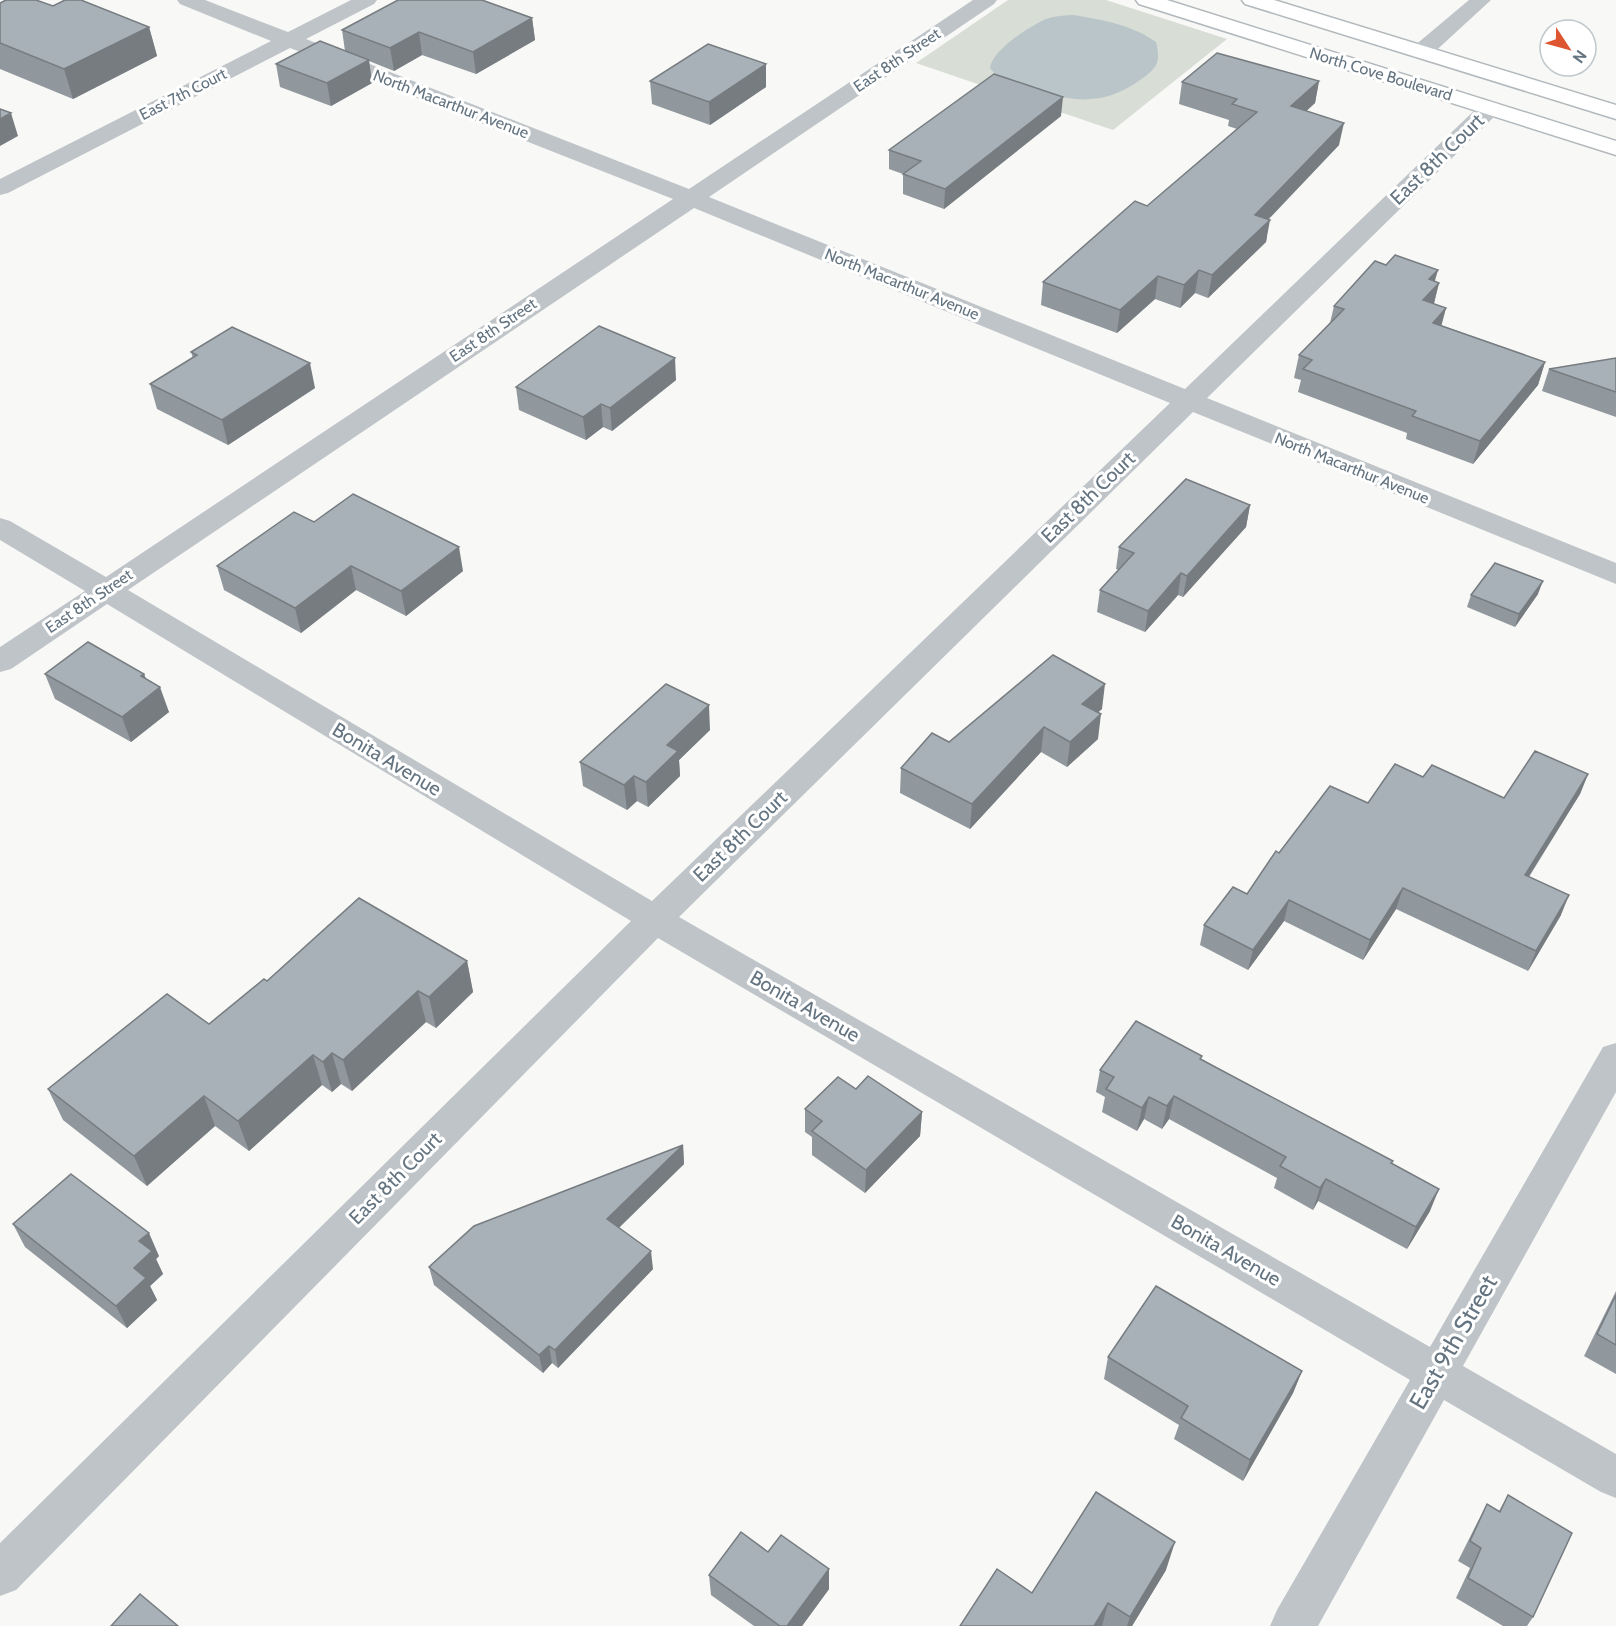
<svg xmlns="http://www.w3.org/2000/svg" width="1616" height="1626" font-family="Cabin,sans-serif">
  <rect width="100%" height="100%" fill="#f8f8f6"/>
  <path fill="#d8ddd5" d="M1008,0H1106L1227,39L1113,130L916,63Z"/>
  <path fill="#b9c5c9" d="M1074,15C1103,20 1132,25 1156,42C1161,63 1157,68 1140,80C1089,117 1047,93 995,74L990,68C992,50 1030,26 1046,19C1055,16 1065,15 1074,15Z"/>
  <g fill="none" stroke-linecap="round" stroke-linejoin="round">
    <defs>
      <g id="secondary">
        <path d="M1136,0H1167L1616,141V155L1139,4Z"/>
        <path d="M1242,0H1274L1616,105V119L1245,4Z"/>
      </g>
    </defs>
    <use href="#secondary" stroke="#b2b8bc" stroke-width="3"/>
    <g fill="#bfc4c8" fill-rule="evenodd">
      <path d="M177,0H205L288,32L351,0H377L374,4L306,39L689,189L973,0H997L994,4L709,197L1185,389L1482,103L1490,101L1498,103L1501,108L1498,113L1207,398L1616,563V584L1193,412L679,917L1430,1347L1603,1047L1616,1043V1092L1463,1366L1616,1454V1498L1601,1492L1444,1400L1318,1626H1270L1277,1610L1410,1380L658,938L16,1590L0,1596V1543L631,921L107,604L11,669L0,672V647L85,591L0,540V518L10,521L106,577L673,199L290,48L8,193L0,195V179L271,41L180,4ZM694,208L1170,403L652,901L128,590Z"/>
      <path d="M1469,0H1491L1429,57L1421,58L1413,57L1410,52L1413,47Z"/>
    </g>
    <use href="#secondary" fill="#fff" fill-rule="evenodd"/>
  </g>
  <g fill="#90989d">
    <path d="M0,3L53,6L149,27L157,56L73,99L0,69Z"/>
    <path d="M532,18L535,40L476,74L422,55L394,71L369,61L372,83L331,106L280,87L276,64L345,51L342,30Z"/>
    <path d="M650,81L766,87L710,125L652,104Z"/>
    <path d="M1319,81L1315,103L1306,111L1339,145L1269,219L1266,242L1208,298L1195,293L1180,308L1155,299L1117,333L1041,305L1043,282L1147,206L1237,129L1228,126L1229,120L1179,104L1182,82Z"/>
    <path d="M1061,116L944,209L903,194V174L889,169V150Z"/>
    <path d="M1435,281L1439,283L1434,304L1446,308L1441,325L1545,362L1538,385L1473,464L1406,439L1407,433L1298,392L1301,380L1294,378L1299,355L1330,323L1334,306Z"/>
    <path d="M191,352L315,388L228,445L157,409L150,384L193,358Z"/>
    <path d="M1616,358V417L1542,391L1549,369Z"/>
    <path d="M676,380L612,431L603,427L586,440L519,410L516,387Z"/>
    <path d="M1250,505L1246,527L1183,597L1178,595L1145,632L1097,612L1100,590L1119,570L1116,569L1119,547Z"/>
    <path d="M314,522L463,571L406,616L356,590L301,633L224,590L217,566Z"/>
    <path d="M1538,594L1515,627L1467,607L1471,595Z"/>
    <path d="M45,674H144L146,679L169,712L131,742L55,699Z"/>
    <path d="M1102,709L1098,712V739L1067,767L1041,752L970,829L900,793L901,768L949,742Z"/>
    <path d="M710,730L679,760L680,776L648,807L637,801L627,810L583,786L580,762Z"/>
    <path d="M1588,774L1580,794L1529,877L1561,915L1528,971L1396,909L1363,960L1284,921L1248,970L1200,945L1204,925L1247,894L1279,853L1368,803L1423,777L1504,798Z"/>
    <path d="M467,961L473,992L436,1028L426,1022L352,1091L341,1084L332,1092L322,1085L249,1151L215,1126L147,1186L63,1120L48,1089L209,1024L267,981Z"/>
    <path d="M1202,1059L1392,1163L1430,1211L1407,1249L1318,1201L1313,1210L1274,1188L1277,1178L1169,1119L1162,1129L1144,1119L1137,1131L1102,1112L1105,1097L1096,1092L1100,1070Z"/>
    <path d="M856,1089L922,1112L920,1136L865,1193L812,1155V1137L805,1132V1109Z"/>
    <path d="M683,1145L684,1164L619,1228L653,1269L558,1368L552,1363L543,1373L434,1285L429,1267Z"/>
    <path d="M13,1224L159,1256L156,1259L163,1274L150,1286L157,1300L127,1328L25,1247Z"/>
    <path d="M1616,1291V1374L1584,1356Z"/>
    <path d="M1108,1357L1302,1371L1293,1393L1243,1481L1174,1439L1179,1425L1104,1379Z"/>
    <path d="M1508,1495L1533,1617L1527,1626H1503L1456,1598L1470,1568L1458,1561L1476,1525L1487,1504L1499,1511Z"/>
    <path d="M768,1552L829,1569V1589L802,1626H754L711,1595L709,1575Z"/>
    <path d="M1166,1570L1132,1626H960L1032,1593Z"/>
  </g>
  <g fill="#767c80">
    <path d="M532,18L535,40L476,74L473,52Z"/>
    <path d="M149,27L157,56L73,99L64,69Z"/>
    <path d="M419,32L422,55L394,71L390,48Z"/>
    <path d="M369,60L372,83L331,106L327,83Z"/>
    <path d="M766,64V87L710,125L709,102Z"/>
    <path d="M1319,81L1315,103L1287,129L1291,106Z"/>
    <path d="M1063,97L1061,116L944,209L945,189Z"/>
    <path d="M11,113L18,136L0,146V119Z"/>
    <path d="M1344,123L1339,145L1251,237L1255,215Z"/>
    <path d="M1270,220L1266,242L1208,298L1212,275Z"/>
    <path d="M1199,270L1195,293L1180,308L1184,285Z"/>
    <path d="M1438,270L1432,291L1439,283L1433,306L1417,323L1429,279Z"/>
    <path d="M1158,276L1155,299L1117,333L1120,310Z"/>
    <path d="M1446,308L1440,331L1433,323Z"/>
    <path d="M675,358L676,380L612,431L610,408Z"/>
    <path d="M1545,362L1538,385L1473,464L1480,441Z"/>
    <path d="M310,363L315,388L228,445L222,420Z"/>
    <path d="M601,404L603,427L586,440L583,417Z"/>
    <path d="M1250,505L1246,527L1183,597L1187,576Z"/>
    <path d="M459,547L463,571L406,616L401,591Z"/>
    <path d="M351,566L356,590L301,633L295,608Z"/>
    <path d="M1181,573L1178,595L1145,632L1148,611Z"/>
    <path d="M1543,581L1538,594L1515,627L1519,614Z"/>
    <path d="M144,674L151,694L160,687L169,712L131,742L122,717L141,676Z"/>
    <path d="M1105,684L1102,709L1079,729L1082,704Z"/>
    <path d="M709,705L710,730L679,760L680,776L648,807L646,782L667,745Z"/>
    <path d="M1101,714L1098,739L1067,767L1070,742Z"/>
    <path d="M1044,727L1041,752L970,829L972,804Z"/>
    <path d="M1588,774L1580,794L1517,895L1525,875Z"/>
    <path d="M634,776L637,801L627,810L624,785Z"/>
    <path d="M1403,888L1396,909L1363,960L1370,940Z"/>
    <path d="M1569,895L1561,915L1528,971L1536,951Z"/>
    <path d="M1289,900L1284,921L1248,970L1253,950Z"/>
    <path d="M467,961L473,992L436,1028L429,997Z"/>
    <path d="M418,991L426,1022L352,1091L343,1060Z"/>
    <path d="M332,1053L341,1084L332,1092L323,1062Z"/>
    <path d="M313,1055L322,1085L249,1151L238,1121Z"/>
    <path d="M204,1096L215,1126L147,1186L134,1156Z"/>
    <path d="M1174,1096L1169,1119L1162,1129L1167,1106Z"/>
    <path d="M1149,1097L1144,1119L1137,1131L1142,1108Z"/>
    <path d="M922,1112L920,1136L865,1193L866,1170Z"/>
    <path d="M683,1145L684,1164L609,1237L607,1219Z"/>
    <path d="M1326,1179L1318,1201L1313,1210L1320,1188Z"/>
    <path d="M1439,1189L1430,1211L1407,1249L1416,1227Z"/>
    <path d="M149,1233L159,1256L156,1259L163,1274L150,1286L157,1300L127,1328L116,1306L134,1268L139,1241Z"/>
    <path d="M651,1251L653,1269L558,1368L555,1350Z"/>
    <path d="M549,1346L552,1363L543,1373L539,1355Z"/>
    <path d="M1302,1371L1293,1393L1243,1481L1250,1460Z"/>
    <path d="M1175,1542L1166,1570L1132,1626H1127L1130,1617Z"/>
    <path d="M829,1569V1589L802,1626H787Z"/>
    <path d="M1108,1603L1102,1626H1094Z"/>
  </g>
  <g fill="#a8b1b7" stroke="#767c80" stroke-width="1.5">
    <path d="M6,0H36L53,6L65,0H81L149,27L64,69L0,43V3Z"/>
    <path d="M398,0H482L532,18L473,52L419,32L390,48L342,30Z"/>
    <path d="M320,41L369,60L327,83L276,64Z"/>
    <path d="M708,44L766,64L709,102L650,81Z"/>
    <path d="M1217,53L1319,81L1291,106L1344,123L1255,215L1270,220L1212,275L1199,270L1184,285L1158,276L1120,310L1043,282L1135,201L1147,206L1257,112L1232,104L1237,99L1182,82Z"/>
    <path d="M994,74L1063,97L945,189L903,174L921,161L889,150Z"/>
    <path d="M0,109L11,113L0,119Z"/>
    <path d="M1395,255L1438,270L1429,279L1439,283L1423,300L1446,308L1433,323L1545,362L1480,441L1412,416L1416,411L1303,369L1312,360L1299,355L1344,309L1334,306L1375,261L1386,265Z"/>
    <path d="M599,326L675,358L610,408L601,404L583,417L516,387Z"/>
    <path d="M232,327L310,363L222,420L150,384L197,355L191,352Z"/>
    <path d="M1616,358V392L1549,369Z"/>
    <path d="M1186,479L1250,505L1187,576L1181,573L1148,611L1100,590L1134,553L1119,547Z"/>
    <path d="M353,494L459,547L401,591L351,566L295,608L217,566L294,512L314,522Z"/>
    <path d="M1495,563L1543,581L1519,614L1471,595Z"/>
    <path d="M88,642L144,674L141,676L160,687L122,717L45,674Z"/>
    <path d="M1053,655L1105,684L1082,704L1101,714L1070,742L1044,727L972,804L901,768L932,733L949,742Z"/>
    <path d="M666,684L709,705L667,745L678,751L646,782L634,776L624,785L580,762Z"/>
    <path d="M1535,751L1588,774L1525,875L1569,895L1536,951L1403,888L1370,940L1289,900L1253,950L1204,925L1233,887L1247,894L1276,851L1279,853L1330,786L1368,803L1395,764L1423,777L1432,765L1504,798Z"/>
    <path d="M359,898L467,961L429,997L418,991L343,1060L332,1053L323,1062L313,1055L238,1121L204,1096L134,1156L48,1089L167,994L209,1024L264,979L267,981Z"/>
    <path d="M1136,1021L1202,1056L1200,1059L1393,1161L1391,1163L1439,1189L1416,1227L1326,1179L1320,1188L1280,1166L1286,1157L1174,1096L1167,1106L1149,1097L1142,1108L1106,1089L1114,1077L1100,1070Z"/>
    <path d="M868,1076L922,1112L866,1170L812,1131L822,1121L805,1109L838,1077L856,1089Z"/>
    <path d="M683,1145L607,1219L651,1251L555,1350L549,1346L539,1355L429,1267L474,1226Z"/>
    <path d="M71,1174L149,1233L139,1241L152,1251L134,1268L146,1278L116,1306L13,1224Z"/>
    <path d="M1156,1286L1302,1371L1250,1460L1181,1418L1188,1406L1108,1357Z"/>
    <path d="M1616,1295V1345L1597,1334Z"/>
    <path d="M1096,1492L1175,1542L1130,1617L1108,1603L1094,1626H960L997,1569L1032,1593Z"/>
    <path d="M1508,1495L1572,1533L1533,1617L1468,1578L1481,1548L1470,1541L1487,1504L1500,1512Z"/>
    <path d="M741,1532L768,1552L781,1535L829,1569L787,1626H780L709,1575Z"/>
    <path d="M140,1594L178,1626H111Z"/>
  </g>
  <g text-anchor="middle" dominant-baseline="central" stroke-width="6" stroke-linejoin="round" paint-order="stroke">
    <g font-size="16" fill="#647480" stroke="#fff">
      <text transform="translate(897 60) rotate(-34)">East 8th Street</text>
      <text transform="translate(1381 74) rotate(17)">North Cove Boulevard</text>
      <text transform="translate(183 94) rotate(-27)">East 7th Court</text>
      <text transform="translate(451 104) rotate(21)">North Macarthur Avenue</text>
      <text transform="translate(902 284) rotate(22)">North Macarthur Avenue</text>
      <text transform="translate(493 330) rotate(-34)">East 8th Street</text>
      <text transform="translate(1352 468) rotate(22)">North Macarthur Avenue</text>
      <text transform="translate(89 601) rotate(-34)">East 8th Street</text>
    </g>
    <g font-size="20" fill="#647480" stroke="#fff">
      <text transform="translate(1437 159) rotate(-44)">East 8th Court</text>
      <text transform="translate(1088 497) rotate(-44)">East 8th Court</text>
      <text transform="translate(387 759) rotate(31)">Bonita Avenue</text>
      <text transform="translate(740 836) rotate(-44)">East 8th Court</text>
      <text transform="translate(805 1006) rotate(30)">Bonita Avenue</text>
      <text transform="translate(395 1178) rotate(-45)">East 8th Court</text>
      <text transform="translate(1226 1250) rotate(30)">Bonita Avenue</text>
    </g>
    <g font-size="24" fill="#647480" stroke="#fff">
      <text transform="translate(1453 1342) rotate(-60)">East 9th Street</text>
    </g>
  </g>
  <g transform="translate(1568 48) rotate(126)"><circle r="28" fill="#ffffff" stroke="#c1c7cc" stroke-width="1.5"/>
  <path d="M0-4.5L10 22L0 15L-10 22Z" fill="#de5630"/>
  <text y="-9" font-size="16" font-weight="bold" text-anchor="middle" fill="#647480">N</text>
  </g>
</svg>
